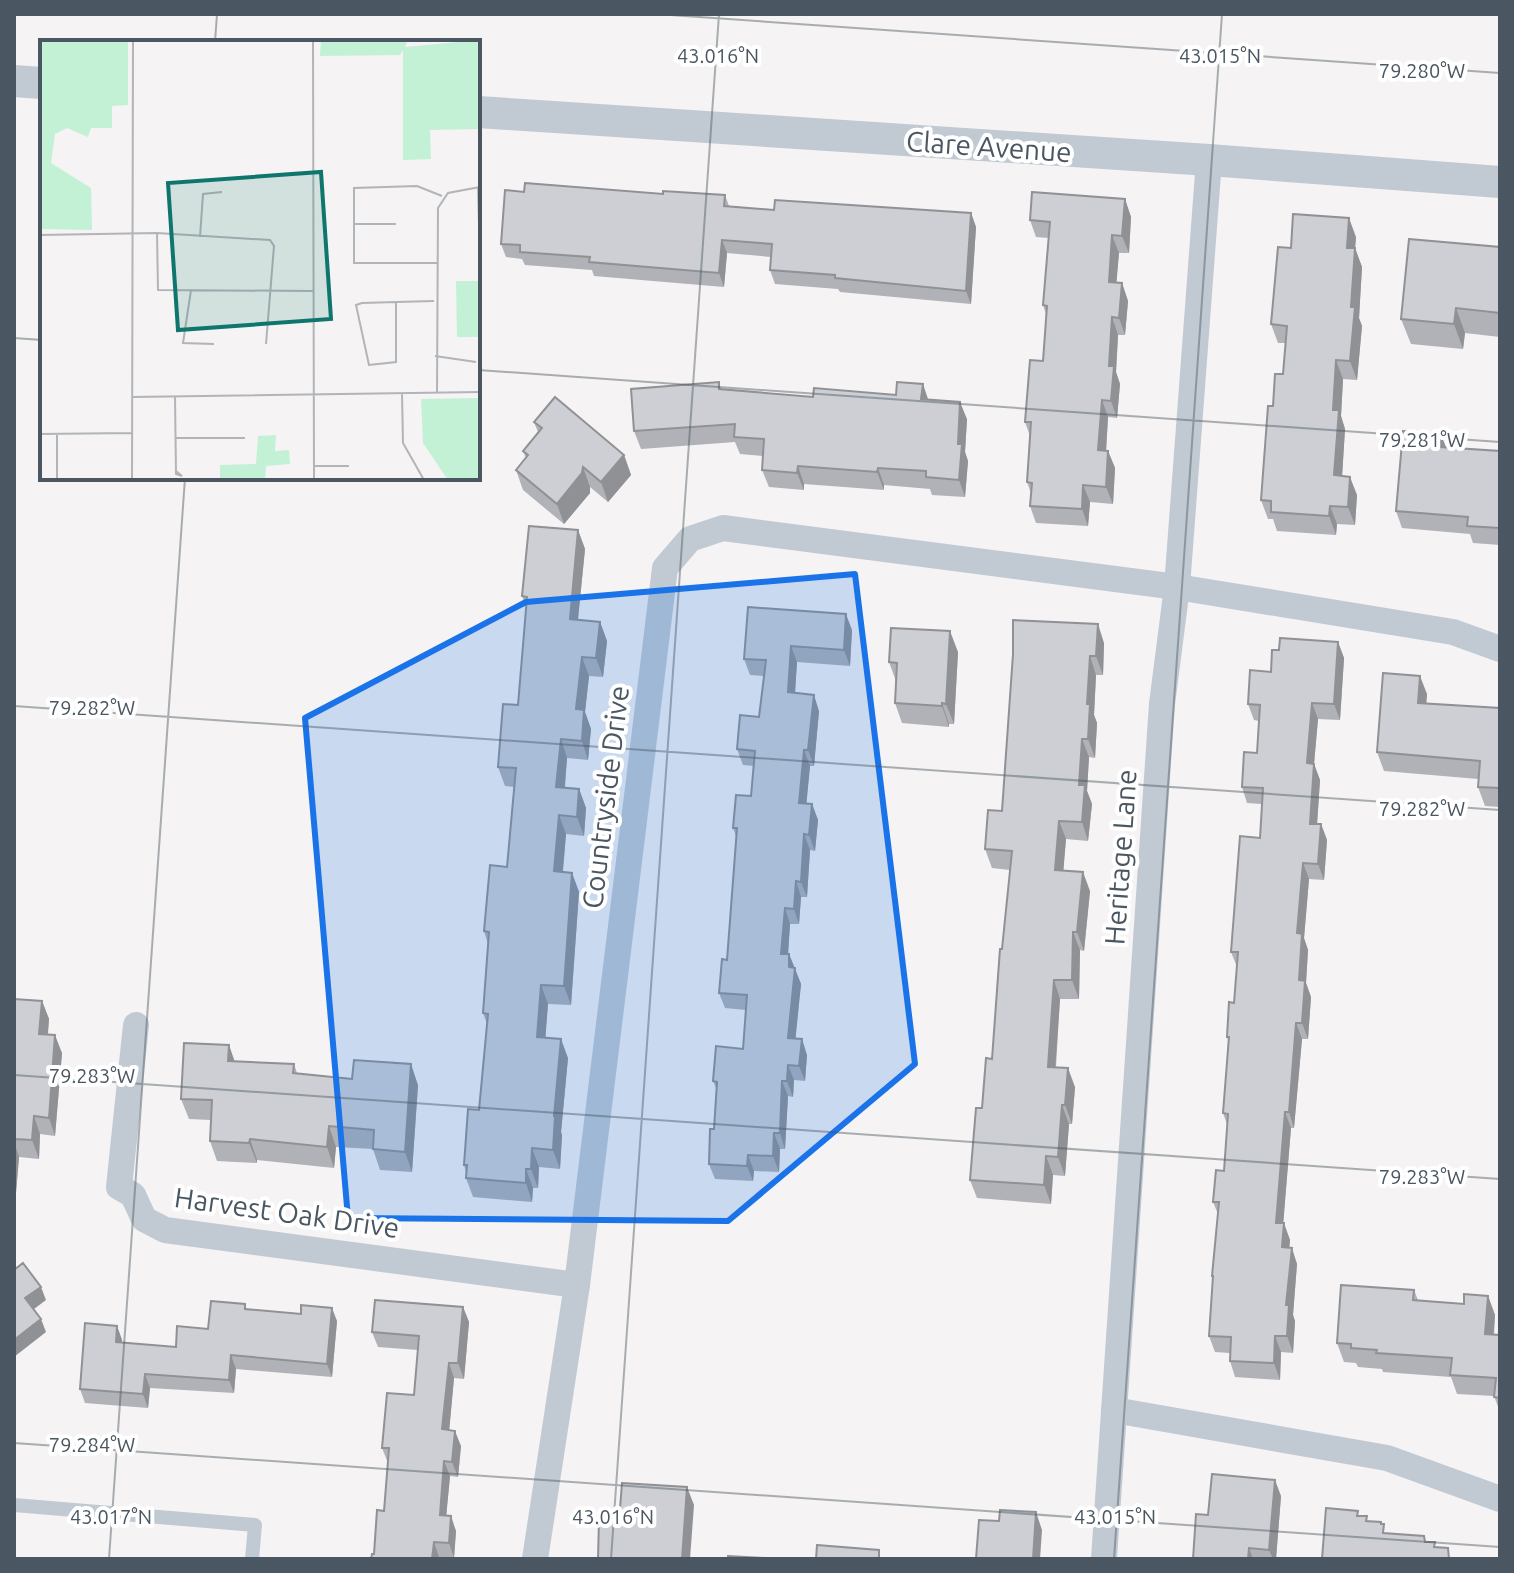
<svg xmlns="http://www.w3.org/2000/svg" width="1514" height="1573" font-family="Ubuntu,sans-serif">
  <rect width="100%" height="100%" fill="#f5f3f3"/>
  <g fill="none" stroke-linecap="round" stroke-linejoin="round">
    <path stroke="#c1cad2" stroke-width="14" d="M14,1505L255,1525L252,1559"/>
    <g stroke="#c1cad2" stroke-width="26">
      <path d="M136,1025L119,1187L133,1195L144,1219L165,1230L577,1285"/>
      <path d="M1114,1410L1387,1458L1500,1499"/>
      <path d="M535,1559L577,1285L665,568L690,539L723,528L1177,587L1453,632L1500,649"/>
      <path d="M1104,1559L1162,704L1177,587L1209,160"/>
    </g>
    <g stroke="#c1cad2" stroke-width="32">
      <path d="M14,81L42,83"/>
      <path d="M478,112L1209,160L1500,182"/>
    </g>
  </g>
  <g fill="#b0b2b7">
    <path d="M524,192L725,195L729,206L774,210L971,213L976,227L971,304L840,292L838,289L775,284L770,270L771,257L727,253L724,287L594,276L592,270L525,265L522,259L506,257L501,244Z"/>
    <path d="M1125,199L1131,217L1129,253H1119L1116,283H1122L1128,301L1125,335H1118L1116,372L1120,384L1117,418L1108,417L1106,451H1108L1115,468L1113,504L1090,502L1088,526L1036,523L1030,506L1031,493L1027,482L1030,436L1025,422L1043,361L1046,314L1043,305L1049,238L1036,237L1030,220Z"/>
    <path d="M1356,237L1355,248L1362,267L1359,318L1362,326L1357,380L1343,379L1341,416L1345,429L1342,476L1357,495L1355,525L1337,524L1336,535L1277,531L1273,519H1268L1261,500L1273,406L1283,374L1286,343H1278L1271,324Z"/>
    <path d="M1500,247V337L1465,333L1463,349L1411,344L1401,319Z"/>
    <path d="M719,382L721,389L813,397L928,400L967,419L965,452L968,461L965,497L932,495L930,489L884,485V490L804,484V490L769,487L762,470L763,456L740,454L735,442L641,449L634,431Z"/>
    <path d="M534,422L624,455L631,475L608,502L590,487V493L564,524L523,490L516,470L526,458L523,451L538,432Z"/>
    <path d="M1441,435L1446,448L1500,451V545L1473,543L1470,534L1402,528L1396,511Z"/>
    <path d="M578,530L585,549L578,620L600,622L607,641L603,677L589,676L585,712L591,729L588,760L567,758L565,788L579,789L586,808L584,836L566,834L563,872L572,873L579,892L571,1005L548,1004L545,1038L568,1058L561,1132L562,1135L560,1169L539,1167L538,1188H533L532,1202L473,1197L466,1178V1172L464,1165L479,1110L487,1024L483,1013L488,944L484,931L507,867L514,787L505,786L498,767L518,705L526,607L522,596Z"/>
    <path d="M852,630L850,666L797,662L795,693L819,711L814,766H810L806,804H812L818,820L815,851L810,850L807,897H801L799,924H790L788,954H789L801,984L795,1039L807,1055L805,1081L794,1080L793,1097L788,1096L785,1149H780L779,1172L754,1171L753,1181L715,1179L709,1164L714,1129L717,1090L713,1081L743,1049L746,1010L725,1008L719,993L727,960L736,836L733,828L751,796L754,766L743,765L737,749L759,717L764,676L750,675L744,659Z"/>
    <path d="M1338,642L1344,658L1340,720L1318,719L1314,764L1320,780L1317,824H1321L1327,840L1324,880L1309,879L1304,938L1308,950L1306,983L1311,997L1308,1039H1302L1294,1128H1291L1283,1223L1290,1240L1289,1248L1297,1264L1293,1315L1295,1321L1293,1353L1281,1352L1280,1380L1235,1377L1230,1361V1353L1215,1352L1209,1336L1213,1279L1212,1276L1218,1214L1213,1202L1224,1171L1227,1124L1223,1113L1228,1040L1227,1037L1234,1003L1237,967L1231,952L1260,838L1262,804L1247,803L1242,787L1257,753L1259,721L1254,720L1248,704L1271,672L1279,650Z"/>
    <path d="M1104,643L1103,675H1096L1094,715L1097,723L1095,758L1089,757L1087,791L1092,804L1088,841L1066,839L1063,870L1090,891L1084,951L1080,950L1079,999H1060L1056,1067L1075,1087L1072,1124H1069L1065,1176L1053,1175L1051,1204L977,1198L970,1180L982,1108L992,1059L1010,870L992,868L985,849L1002,811L1013,654Z"/>
    <path d="M958,652L954,724H949V727L902,723L895,703L896,681L889,662Z"/>
    <path d="M1427,694L1426,703L1500,708V807L1485,806L1478,787V779L1384,771L1377,752Z"/>
    <path d="M14,999L42,1001L49,1019L48,1035L62,1053L55,1136L40,1134L39,1159L19,1157L14,1216Z"/>
    <path d="M235,1061L294,1064L297,1073L418,1085L412,1172L380,1170L373,1149L336,1147L334,1168L257,1160V1163L217,1161L210,1141L211,1120L189,1119L181,1099Z"/>
    <path d="M1414,1290L1418,1300L1464,1304L1488,1296L1495,1315L1494,1335H1500V1412L1494,1396L1457,1394L1451,1377L1383,1372L1382,1369L1358,1367L1356,1363L1344,1362L1337,1343Z"/>
    <path d="M245,1304L247,1310L337,1321L332,1377L236,1369L234,1393L150,1388L148,1408L85,1403L80,1389L117,1326L122,1340V1343L176,1347L208,1329Z"/>
    <path d="M463,1307L469,1322L464,1379L454,1378L449,1430L461,1446L458,1477L450,1476L446,1515L456,1531L454,1558L374,1554L384,1511L388,1463L382,1448L414,1395L418,1350L378,1347L372,1332Z"/>
    <path d="M1281,1496L1276,1559H1193Z"/>
  </g>
  <g fill="#909195">
    <path d="M1125,199L1131,217L1129,253L1122,236Z"/>
    <path d="M971,213L976,227L971,304L966,291Z"/>
    <path d="M1349,218L1356,237L1354,261L1355,248L1362,267L1359,318L1362,326L1357,380L1350,361L1351,307L1347,248Z"/>
    <path d="M1112,235L1119,253L1115,300L1109,282Z"/>
    <path d="M722,240L727,253L724,287L719,273Z"/>
    <path d="M1122,283L1128,301L1125,335L1119,318Z"/>
    <path d="M1456,308L1465,333L1463,349L1454,324Z"/>
    <path d="M1112,317L1118,335L1116,372L1120,384L1117,418L1111,401L1109,366Z"/>
    <path d="M1336,360L1343,379L1341,416L1345,429L1341,494L1334,475L1333,410Z"/>
    <path d="M923,384L929,402L921,399Z"/>
    <path d="M1102,400L1108,417L1105,468L1098,450Z"/>
    <path d="M960,402L967,419L965,452L968,461L965,497L959,480L958,444Z"/>
    <path d="M1441,435L1448,452L1440,447Z"/>
    <path d="M1108,451L1115,468L1113,504L1106,487Z"/>
    <path d="M624,455L631,475L608,502L601,482Z"/>
    <path d="M798,466L804,484V490L797,473Z"/>
    <path d="M583,467L590,487V493L564,524L557,504Z"/>
    <path d="M878,468L884,485V490L877,472Z"/>
    <path d="M1350,477L1357,495L1355,525L1348,507Z"/>
    <path d="M1083,485L1090,502L1088,526L1082,509Z"/>
    <path d="M1330,506L1337,524L1336,535L1329,516Z"/>
    <path d="M578,530L585,549L576,638L570,619Z"/>
    <path d="M846,614L852,630L850,666L844,650Z"/>
    <path d="M600,622L607,641L603,677L596,658Z"/>
    <path d="M1098,624L1104,643L1103,675L1096,656Z"/>
    <path d="M950,631L958,652L954,724L946,704Z"/>
    <path d="M1338,642L1344,658L1340,720L1334,704Z"/>
    <path d="M791,646L797,662L794,708L788,692Z"/>
    <path d="M1090,656L1096,675L1094,715L1097,723L1095,758L1088,739L1087,704Z"/>
    <path d="M582,657L589,676L585,712L591,729L588,760L582,741L576,709Z"/>
    <path d="M1420,676L1427,694L1425,722L1418,703Z"/>
    <path d="M814,695L819,711L814,766L808,750Z"/>
    <path d="M942,703L949,724V727L942,706Z"/>
    <path d="M1312,703L1318,719L1314,764L1320,780L1316,840L1310,824L1307,763Z"/>
    <path d="M561,739L567,758L563,806L556,787Z"/>
    <path d="M1082,739L1089,757L1087,791L1092,804L1088,841L1082,822L1079,785Z"/>
    <path d="M804,750L810,766L805,819L799,803Z"/>
    <path d="M579,789L586,808L584,836L577,817Z"/>
    <path d="M812,804L818,820L815,851L809,835Z"/>
    <path d="M559,815L566,834L561,890L554,871Z"/>
    <path d="M1059,821L1066,839L1062,888L1055,870Z"/>
    <path d="M1321,824L1327,840L1324,880L1318,864Z"/>
    <path d="M804,834L810,850L807,897L801,882Z"/>
    <path d="M1303,863L1309,879L1304,938L1308,950L1306,983L1311,997L1308,1039L1302,1023L1297,933Z"/>
    <path d="M1083,872L1090,891L1084,951L1077,932Z"/>
    <path d="M572,873L579,892L571,1005L564,986Z"/>
    <path d="M796,881L801,897L799,924L794,909Z"/>
    <path d="M785,908L790,924L787,970L781,954Z"/>
    <path d="M1073,932L1080,950L1079,999L1072,980Z"/>
    <path d="M789,954L801,984L794,1054L788,1038Z"/>
    <path d="M1054,980L1060,999L1054,1086L1048,1067Z"/>
    <path d="M541,985L548,1004L544,1056L537,1037Z"/>
    <path d="M42,1001L49,1019L46,1052L39,1034Z"/>
    <path d="M1296,1023L1302,1039L1294,1128L1289,1112Z"/>
    <path d="M55,1035L62,1053L55,1136L49,1118Z"/>
    <path d="M561,1039L568,1058L561,1132L562,1135L560,1169L553,1150L554,1116Z"/>
    <path d="M802,1039L807,1055L805,1081L799,1066Z"/>
    <path d="M229,1045L236,1065L228,1061Z"/>
    <path d="M411,1064L418,1085L412,1172L405,1152Z"/>
    <path d="M788,1065L794,1080L793,1097L787,1081Z"/>
    <path d="M1068,1068L1075,1087L1072,1124L1065,1105Z"/>
    <path d="M782,1081L788,1096L785,1149L780,1133Z"/>
    <path d="M1062,1105L1069,1124L1065,1176L1058,1157Z"/>
    <path d="M1285,1112L1291,1128L1282,1239L1276,1223Z"/>
    <path d="M34,1116L40,1134L39,1159L32,1140Z"/>
    <path d="M329,1126L336,1147L334,1168L327,1147Z"/>
    <path d="M774,1133L780,1149L779,1172L773,1156Z"/>
    <path d="M250,1139L257,1160V1163L249,1143Z"/>
    <path d="M14,1142L19,1157L14,1216Z"/>
    <path d="M532,1148L539,1167L538,1188L531,1169Z"/>
    <path d="M748,1155L754,1171L753,1181L747,1166Z"/>
    <path d="M1046,1156L1053,1175L1051,1204L1044,1185Z"/>
    <path d="M526,1169L533,1188L532,1202L526,1183Z"/>
    <path d="M1284,1223L1290,1240L1288,1263L1282,1247Z"/>
    <path d="M1292,1248L1297,1264L1293,1315L1295,1321L1293,1353L1287,1336L1286,1305Z"/>
    <path d="M41,1287L46,1300L30,1312L25,1298Z"/>
    <path d="M1488,1296L1495,1315L1492,1353L1485,1334Z"/>
    <path d="M463,1307L469,1322L464,1379L458,1363Z"/>
    <path d="M332,1308L337,1321L332,1377L327,1364Z"/>
    <path d="M41,1319L46,1332L14,1357V1340Z"/>
    <path d="M117,1326L122,1340L121,1356L116,1342Z"/>
    <path d="M1275,1336L1281,1352L1280,1380L1274,1363Z"/>
    <path d="M231,1355L236,1369L234,1393L229,1380Z"/>
    <path d="M449,1363L454,1378L448,1444L442,1429Z"/>
    <path d="M145,1374L150,1388L148,1408L143,1394Z"/>
    <path d="M455,1431L461,1446L458,1477L452,1462Z"/>
    <path d="M444,1461L450,1476L445,1530L440,1515Z"/>
    <path d="M1275,1480L1281,1496L1276,1559H1273L1269,1550Z"/>
    <path d="M687,1487L694,1505L690,1559H682Z"/>
    <path d="M1036,1512L1042,1530L1040,1559H1033Z"/>
    <path d="M451,1516L456,1531L454,1558L449,1543Z"/>
    <path d="M434,1542L439,1557V1559H432Z"/>
    <path d="M1249,1548L1253,1559H1248Z"/>
  </g>
  <g fill="#cdcfd5" stroke="#909195" stroke-width="2">
    <path d="M525,183L663,194V191L725,195L724,206L774,210L775,200L971,213L966,291L835,278V275L770,270L772,244L722,240L719,273L589,262L590,257L520,252V245L501,244L505,190L524,192Z"/>
    <path d="M1032,192L1125,199L1122,236L1112,235L1109,282L1122,283L1119,318L1112,317L1109,366H1114L1111,401L1102,400L1098,450L1108,451L1106,487L1083,485L1082,509L1030,506L1032,483L1027,482L1031,422H1025L1030,360L1043,361L1047,306L1043,305L1050,222L1030,220Z"/>
    <path d="M1293,214L1349,218L1347,248H1355L1351,307H1355L1350,361L1336,360L1333,410H1339L1334,475L1350,477L1348,507L1330,506L1329,516L1271,512V501L1261,500L1268,406H1273L1275,374H1283L1287,326L1271,324L1278,247L1291,248Z"/>
    <path d="M1409,239L1500,247V313L1456,308L1454,324L1401,319Z"/>
    <path d="M719,382V389L813,397L814,388L896,395L897,382L923,384L921,399L960,402L958,444H962L959,480L926,477V471L878,468L877,472L798,466L797,473L762,470L764,439L734,437L735,424L634,431L631,389Z"/>
    <path d="M555,397L624,455L601,482L583,467L582,473L557,504L516,470L528,455L523,451L542,428L534,422Z"/>
    <path d="M1403,431L1441,435L1440,447L1500,451V528L1467,526L1468,517L1396,511Z"/>
    <path d="M529,526L578,530L570,619L600,622L596,658L582,657L576,709L584,710L582,741L561,739L556,787L579,789L577,817L559,815L554,871L572,873L564,986L541,985L537,1037L561,1039L554,1116H555L553,1150L532,1148L531,1169H526V1183L466,1178L467,1165H464L468,1109L479,1110L488,1014L483,1013L489,932L484,931L490,865L507,867L516,768L498,767L503,704L518,705L527,597L522,596Z"/>
    <path d="M748,607L846,614L844,650L791,646L788,692L814,695L808,750H804L799,803L812,804L809,835L804,834L801,882L796,881L794,909L785,908L781,954H789V967L795,968L788,1038L802,1039L799,1066L788,1065L787,1081H782L780,1133H774L773,1156L748,1155L747,1166L709,1164L710,1129H714L717,1082L713,1081L716,1046L743,1049L747,995L719,993L722,959L727,960L737,828H733L736,795L751,796L755,751L737,749L740,715L759,717L766,660L744,659Z"/>
    <path d="M1013,620L1098,624L1096,656H1090L1087,704H1090L1088,739H1082L1079,785H1085L1082,822L1059,821L1055,870L1083,872L1077,932H1073L1072,980H1054L1048,1067L1068,1068L1065,1105H1062L1058,1157L1046,1156L1044,1185L970,1180L976,1108H982L986,1058L992,1059L1000,949H1002L1012,851L985,849L988,810L1002,811L1013,654Z"/>
    <path d="M891,628L950,631L946,704L942,703V706L895,703L897,663L889,662Z"/>
    <path d="M1280,638L1338,642L1334,704L1312,703L1307,763L1314,764L1310,824H1321L1318,864L1303,863L1297,933L1302,934L1299,980L1305,981L1302,1023H1296L1289,1112H1285L1276,1223H1284L1282,1247L1292,1248L1286,1305H1289L1287,1336H1275L1274,1363L1230,1361L1231,1337L1209,1336L1213,1276H1212L1219,1202H1213L1216,1170L1224,1171L1228,1114L1223,1113L1229,1037H1227L1229,1002L1234,1003L1238,952H1231L1240,836L1260,838L1263,788L1242,787L1244,752L1257,753L1260,705L1248,704L1250,670L1271,672L1272,650H1279Z"/>
    <path d="M1383,673L1420,676L1418,703L1500,708V788L1478,787L1480,761L1377,752Z"/>
    <path d="M14,999L42,1001L39,1034L55,1035L49,1118L34,1116L32,1140L14,1139Z"/>
    <path d="M184,1043L229,1045L228,1061L294,1064L293,1073L352,1079L354,1060L411,1064L405,1152L373,1149L374,1130L329,1126L327,1147L250,1139L249,1143L210,1141L212,1100L181,1099Z"/>
    <path d="M23,1263L41,1287L25,1298L41,1319L14,1340V1270Z"/>
    <path d="M1341,1285L1414,1290L1413,1300L1464,1304V1294L1488,1296L1485,1334L1500,1335V1398L1494,1397L1496,1378L1450,1375L1452,1358L1376,1353L1377,1350L1351,1348V1344L1337,1343Z"/>
    <path d="M375,1300L463,1307L458,1363H449L442,1429L455,1431L452,1462L444,1461L440,1515L451,1516L449,1543L434,1542L432,1559H371L372,1554H374L377,1510L384,1511L389,1448H382L387,1393L414,1395L419,1336L372,1332Z"/>
    <path d="M211,1301L245,1304V1309L301,1314V1305L332,1308L327,1364L231,1355L229,1380L145,1374L143,1394L80,1389L85,1323L117,1326L116,1342L176,1347L177,1326L208,1329Z"/>
    <path d="M1212,1474L1275,1480L1269,1550L1249,1548L1248,1559H1193L1196,1514L1208,1515Z"/>
    <path d="M622,1483L687,1487L682,1559H598L599,1519L619,1521Z"/>
    <path d="M1326,1508L1358,1511L1357,1516H1367L1366,1521L1381,1522V1524H1384L1383,1533L1424,1536L1425,1542H1435L1434,1547L1448,1548L1449,1559H1322Z"/>
    <path d="M1000,1510L1036,1512L1033,1559H976L979,1520L999,1521Z"/>
    <path d="M817,1545L879,1550V1559H816Z"/>
    <path d="M728,1556L785,1559H728Z"/>
  </g>
  <path fill="#1a73e8" fill-opacity="0.2" stroke="#1a73e8" stroke-width="6" stroke-linejoin="round" d="M855,574L915,1064L728,1221L348,1218L305,718L526,602Z"/>
  <path fill="none" stroke="#4a5661" stroke-width="2" stroke-opacity="0.45" d="M656,14L1500,73M215,42L217,14M14,338L42,340M478,370L1500,442M14,706L1500,810M14,1075L1500,1179M14,1443L1500,1547M109,1559L185,478M611,1559L719,14M1114,1559L1222,14"/>
  <g text-anchor="middle" dominant-baseline="central" stroke-width="8" stroke-linejoin="round" paint-order="stroke">
    <g font-size="28" fill="#4a5661" stroke="#fff">
      <text transform="translate(989 146) rotate(4)">Clare Avenue</text>
      <text transform="translate(605 797) rotate(-83)">Countryside Drive</text>
      <text transform="translate(1120 857) rotate(-86)">Heritage Lane</text>
      <text transform="translate(287 1212) rotate(8)">Harvest Oak Drive</text>
    </g>
  </g>
  <g transform="translate(40 40)">
    <rect width="440" height="440" fill="#f5f3f3"/>
    <path d="M0,0H88V65L72,66V88H51L48,97L27,88L15,94L11,123L51,148L52,190L1,189ZM281,0H368L365,7L440,0V89L390,90L391,119L363,120V10L360,15L280,16ZM236,395L235,411L249,410L250,424L226,426L225,440H180V425L216,424L218,396Z" fill="#c3f1d5"/>
    <path d="M416,241H440V297H417ZM440,358V440H408L383,403L381,359Z" fill="#c3f1d5"/>
    <path fill="none" stroke="#b1b4b9" stroke-width="2" d="M273,0L274,440M438,147L440,220M313,184H356M117,193L118,250L273,251M0,195L117,193L230,200L234,206L226,304M160,197L163,154L182,152M397,223H314V148L377,146L402,156M151,250L143,303L174,304M356,262V322L329,325L316,265L322,263L356,262L394,261M395,316L436,322M362,353L363,403L384,440M397,353L398,168L408,153L440,147M135,356L136,434L142,436L136,431M92,357L440,352M0,394L92,393M135,398H205M275,426H309M17,440V394M92,440L93,0"/>
    <path fill="#0f766e" fill-opacity="0.15" stroke="#0f766e" stroke-width="4" d="M281,132L291,279L138,290L128,143Z"/>
    <rect width="440" height="440" fill="none" stroke="#4a5661" stroke-width="4"/>
  </g>
  <g font-size="20" text-anchor="middle" fill="#4a5661" stroke="#fff" stroke-width="8" stroke-linejoin="round" paint-order="stroke">
    <text x="718" y="63">43.016°N</text>
    <text x="1220" y="63">43.015°N</text>
    <text x="1422" y="78">79.280°W</text>
    <text x="1422" y="447">79.281°W</text>
    <text x="92" y="715">79.282°W</text>
    <text x="1422" y="816">79.282°W</text>
    <text x="92" y="1083">79.283°W</text>
    <text x="1422" y="1184">79.283°W</text>
    <text x="92" y="1452">79.284°W</text>
    <text x="111" y="1524">43.017°N</text>
    <text x="613" y="1524">43.016°N</text>
    <text x="1115" y="1524">43.015°N</text>
  </g>
  <rect width="1514" height="1573" fill="none" stroke="#4a5661" stroke-width="32"/>
</svg>
